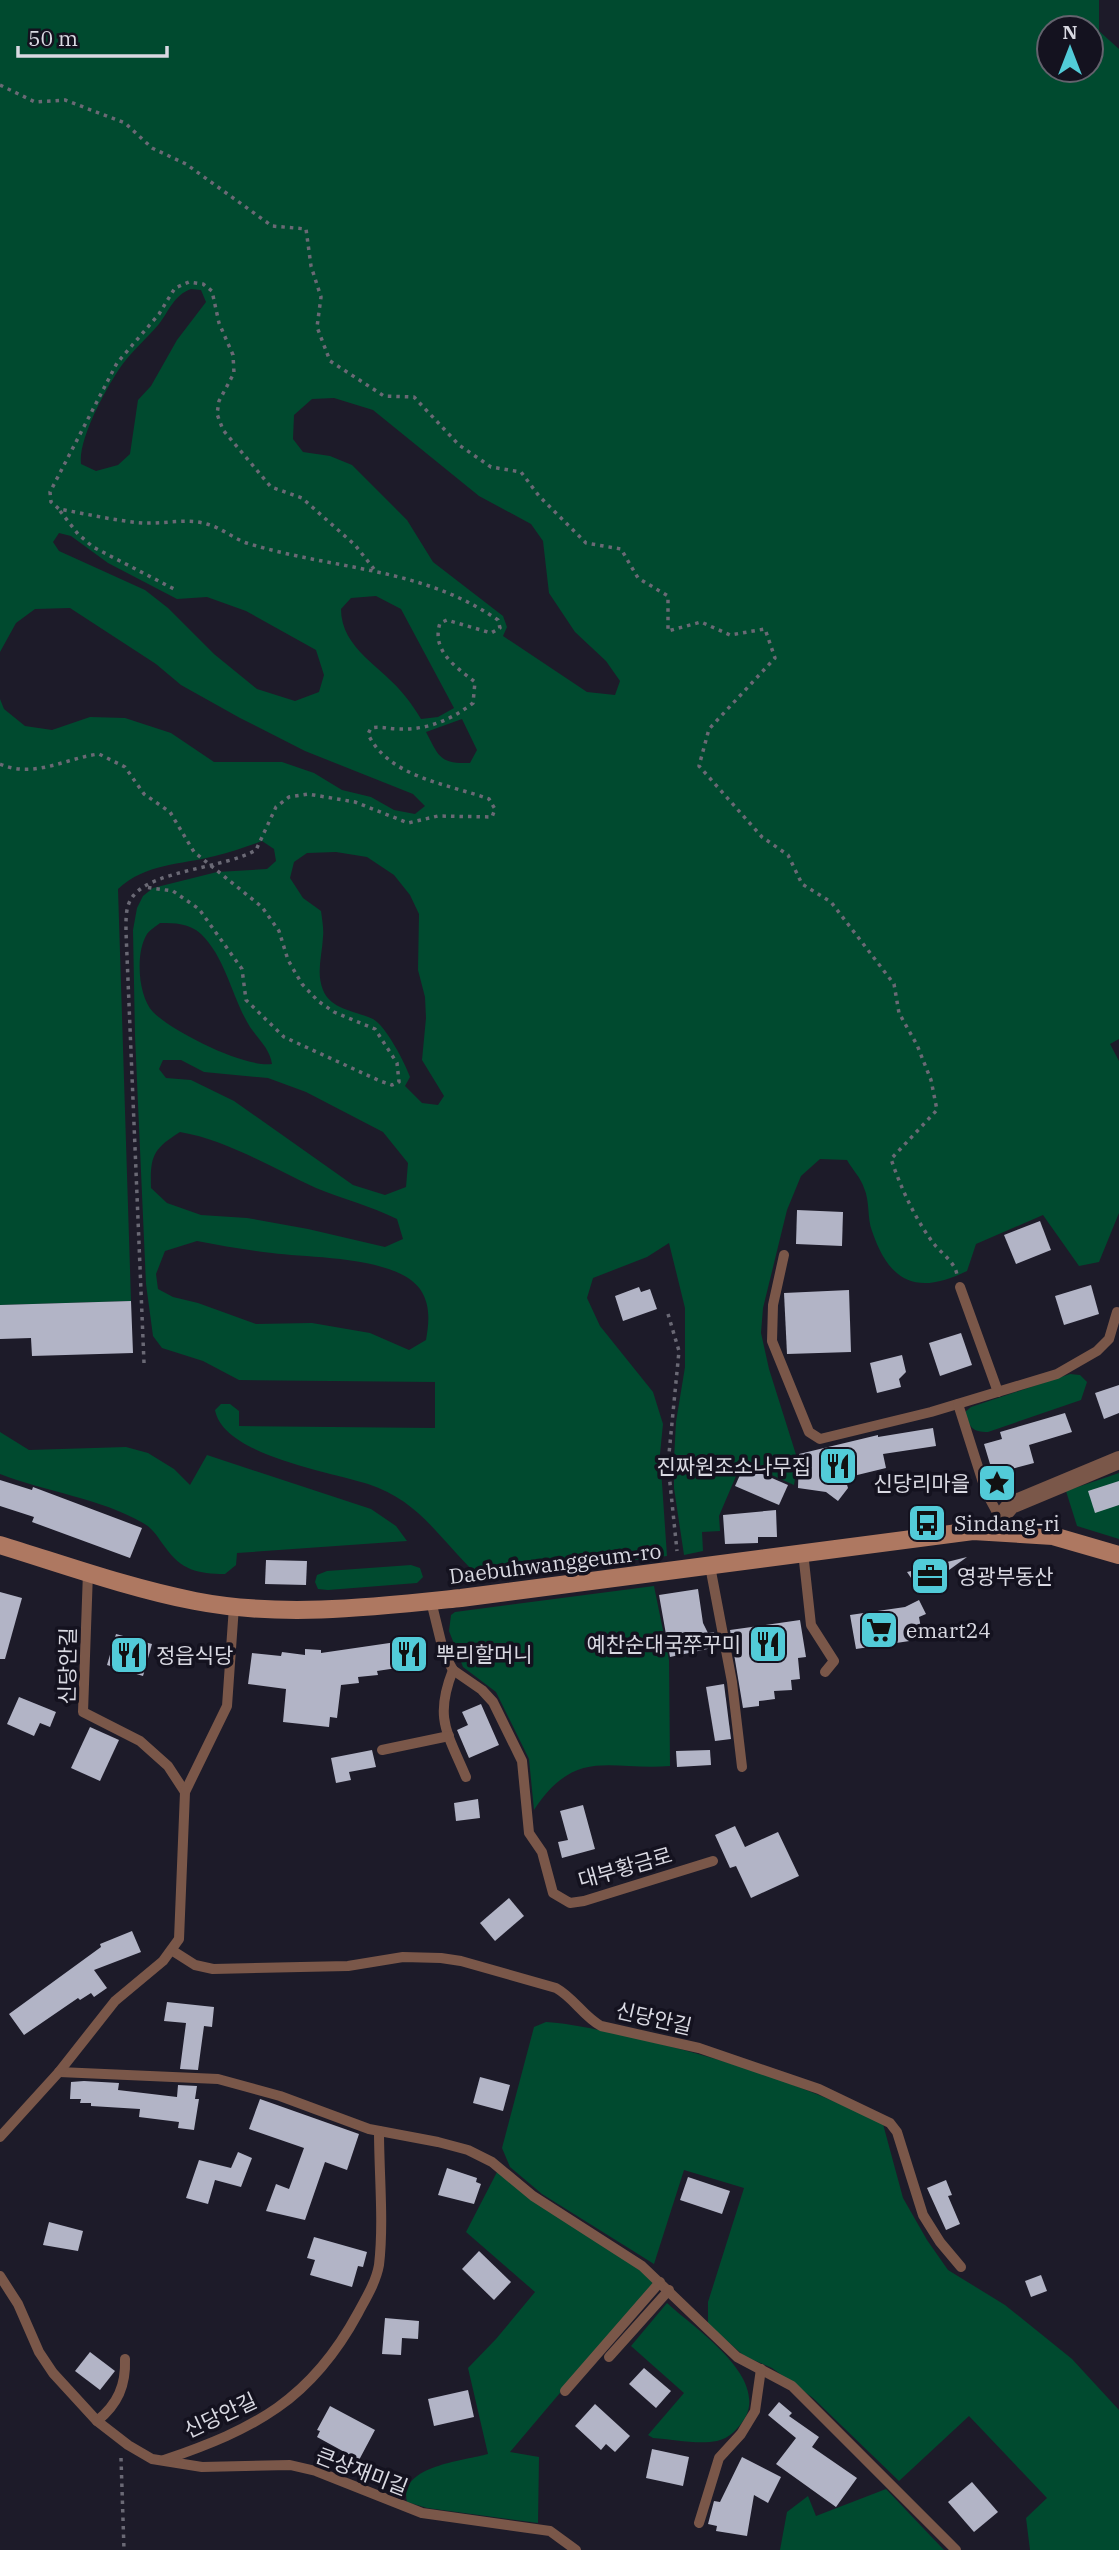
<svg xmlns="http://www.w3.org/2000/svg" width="1119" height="2550" font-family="'IBM Plex Serif','Noto Sans KR',serif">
  <rect width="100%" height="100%" fill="#1d1b29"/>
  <g fill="#004a2f" fill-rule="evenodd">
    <path d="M0,0H1099V31L1119,49V1039L1110,1044L1119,1061V1213L1099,1262L1079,1266L1043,1215L976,1244L967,1271C918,1295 890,1284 872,1231C867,1218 870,1201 864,1188C861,1178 852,1169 847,1160L820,1159L801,1176L787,1210L763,1308L761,1333L769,1369L798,1461L794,1485L742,1462L719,1516L720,1531L702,1532L703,1551L684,1555L674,1488V1459L676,1422L685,1367V1308L669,1243L647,1257L593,1278L587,1298L600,1326L653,1392L663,1424L660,1454L667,1556L482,1579C442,1544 423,1502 368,1484C328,1471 223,1455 215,1410L221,1404H230L239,1411V1426L435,1428V1382L239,1380L203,1361L162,1348L153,1336L146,1284L135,1036L133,930L137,908L143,896L153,888L217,872L267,869L276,861L274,849L262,841C246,847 231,852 215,856C180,865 146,863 118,889L131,1301L0,1305V699L4,709L25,726L52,730L90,717L125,718L171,733L214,762H282L314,773L342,790L371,797L394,810L415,814L425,806L413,794L305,751L240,718L181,685L156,664L70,608L35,609L16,623L0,652ZM1049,28H1091V70H1049ZM191,289L201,290L206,302L177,340L151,386L138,400L130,454L118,465L96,471L81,464C78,439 107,386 122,365C133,350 147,338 159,324C169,311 174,295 191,289ZM334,398L373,410L479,496L531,524L543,541L549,593L575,632L606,661L620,681L615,695L587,692L503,636L507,627L503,616L433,562L407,520L352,465L330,456L303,452L293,439L294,415L312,399ZM59,533L71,536L108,563L177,599L207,597L246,611L316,650L324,675L319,692L295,701L257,689L214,654L168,608L145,590L59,551L53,542ZM376,596L401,609L454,708L438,717L421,719C416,711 411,703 405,696C383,667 341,649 341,609L351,598ZM462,719L477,750L470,763C440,764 439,757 426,732ZM336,852L367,857L394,875L410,895L419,914L418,970L425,997L426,1018L422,1060L444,1096L438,1105L422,1103L405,1086L410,1077C405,1063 386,1026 373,1019C356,1011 331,1010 323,990C316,972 322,956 323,937C324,929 322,919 321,911L303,898L290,878L294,862L307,853ZM160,923C175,923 189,923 201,934C226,958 232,998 250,1027C259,1040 270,1049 272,1064C245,1068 173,1032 153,1012C138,996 135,953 147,934C150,930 156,926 160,923ZM163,1060H181L204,1072L268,1078L306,1092L383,1132L408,1163L406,1187L385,1195L353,1185L234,1101L191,1080L166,1078L159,1069ZM180,1132C227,1140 272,1168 316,1188C343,1199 371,1206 397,1219L403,1239L385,1247L308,1229L247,1218L201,1215L167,1203L151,1188C150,1156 153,1149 180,1132ZM197,1241C222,1246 247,1250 272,1253C309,1258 396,1256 420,1289C431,1305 429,1323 426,1340L409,1350L370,1333L312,1323L256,1324L198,1303L173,1297L158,1289L156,1274L165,1251Z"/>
    <path d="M1070,1374L1080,1375L1087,1382L1081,1400L988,1432C972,1432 969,1427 965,1412L971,1407Z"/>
    <path d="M0,1432L29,1450L126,1447L148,1453L174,1469L190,1485L207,1455L371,1509L396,1526L407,1541L237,1553L236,1565L225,1574C198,1574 181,1570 165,1547C158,1538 154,1529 143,1523C100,1498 46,1492 0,1474Z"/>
    <path d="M1119,1473V1539L1077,1526L1066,1491Z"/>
    <path d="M411,1565L420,1568L423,1577L417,1583L328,1590L318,1589L315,1582L317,1575L327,1571Z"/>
    <path d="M654,1586L669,1660L670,1766C610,1771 576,1746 534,1810L529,1759L496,1692L463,1667L449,1631L451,1615L455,1612Z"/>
    <path d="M546,2022C577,2024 606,2032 636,2038C722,2058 804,2085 883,2124L903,2198L927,2240L948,2270L1005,2305L1072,2359L1119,2410V2550H1030L1026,2518L1047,2498L969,2416L899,2481L813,2398L772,2368L744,2356L708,2324V2302L744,2188L684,2170L654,2264L542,2194L510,2167L502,2148L534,2027Z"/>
    <path d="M497,2172L641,2271L653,2283L510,2452L539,2457L538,2523L427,2508L407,2502C398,2466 463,2461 488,2454L468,2368L496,2339L535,2292L466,2232Z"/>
    <path d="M667,2303C694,2328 768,2376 745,2418C738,2429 730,2438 717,2441C698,2445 672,2439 653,2438L648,2435L684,2393L631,2346Z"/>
    <path d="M886,2489L944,2550H780L787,2512L808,2496L816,2516Z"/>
  </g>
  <g fill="#b2b4c6">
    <path d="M797,1210L843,1212L842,1246L796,1244Z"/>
    <path d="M1040,1221L1051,1250L1016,1264L1004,1235Z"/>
    <path d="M1091,1285L1099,1314L1064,1325L1055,1296Z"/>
    <path d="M639,1287L641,1292L650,1289L657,1309L623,1321L615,1296Z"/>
    <path d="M849,1290L851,1352L787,1354L784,1293Z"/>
    <path d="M131,1301L133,1353L32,1356L31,1338L0,1339V1305Z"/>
    <path d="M961,1333L972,1365L940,1376L929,1343Z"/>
    <path d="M902,1355L906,1372L899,1379L901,1387L877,1393L870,1363Z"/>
    <path d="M1119,1385V1413L1104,1419L1095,1393Z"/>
    <path d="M1065,1413L1072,1432L1029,1445L1034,1463L993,1474L984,1444L1002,1439L1000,1432Z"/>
    <path d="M933,1428L936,1446L883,1454L886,1468L845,1478L848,1488L838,1501L826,1492L798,1488L799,1454L878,1435V1437Z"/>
    <path d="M744,1466L788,1485L779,1505L735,1486Z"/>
    <path d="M0,1480L32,1490L33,1487L142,1528L130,1558L32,1522L34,1517L0,1506Z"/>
    <path d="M1119,1481V1505L1095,1513L1088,1491Z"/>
    <path d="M776,1510L777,1537H758V1543L725,1544L723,1515Z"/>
    <path d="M967,1557L920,1591L907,1572Z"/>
    <path d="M266,1560L307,1561L306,1585L265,1584Z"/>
    <path d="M698,1589L703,1623L708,1633L714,1632L717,1647L670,1657L659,1595Z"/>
    <path d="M0,1592L22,1598L5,1659H0Z"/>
    <path d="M919,1600L926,1614L919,1617L923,1639L856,1649L850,1615L905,1607Z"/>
    <path d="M800,1620L806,1657L798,1658L800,1679L791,1680L792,1690L774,1691L775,1699L759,1701V1706L743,1708L730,1630Z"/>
    <path d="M116,1634L152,1644L143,1676L107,1665Z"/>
    <path d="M410,1640L417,1665L377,1671L378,1675L358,1677L359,1683L341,1685L337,1718L330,1717L329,1727L283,1722L286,1689L248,1684L252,1653L281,1656L282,1652L305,1655V1649L321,1650V1653Z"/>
    <path d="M724,1684L731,1739L715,1741L706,1687Z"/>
    <path d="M19,1697L56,1712L50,1727L40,1723L34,1736L7,1724Z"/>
    <path d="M481,1704L499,1745L469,1758L457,1730L468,1725L462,1712Z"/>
    <path d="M90,1727L119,1740L100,1781L71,1768Z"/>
    <path d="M372,1750L376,1767L349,1772L351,1780L336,1783L331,1758Z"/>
    <path d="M710,1750L711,1765L677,1767L676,1751Z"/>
    <path d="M478,1799L480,1818L456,1821L454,1803Z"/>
    <path d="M583,1805L595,1849L562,1858L558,1842L568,1840L560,1811Z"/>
    <path d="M735,1826L745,1847L778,1832L799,1876L751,1898L736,1866L730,1868L715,1835Z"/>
    <path d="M509,1898L524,1916L495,1941L480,1923Z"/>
    <path d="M132,1931L141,1952L94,1970L107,1988L94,1997L91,1993L80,2000L78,1998L24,2035L9,2014L101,1947L100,1944Z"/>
    <path d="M167,2002L214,2007L212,2027L204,2026L198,2070L180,2069L186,2023L164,2021Z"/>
    <path d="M480,2077L510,2085L503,2111L473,2103Z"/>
    <path d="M84,2081L119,2083L118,2090L177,2097L178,2085L197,2086L195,2099H199L194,2130L178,2128L179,2122L139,2117L140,2109L91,2106V2103H80L81,2099H70L71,2082Z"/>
    <path d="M260,2099L359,2134L347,2170L325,2162L305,2220L266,2211L276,2184L289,2189L304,2148L249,2129Z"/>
    <path d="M238,2152L252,2158L241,2187L215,2180L208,2204L186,2198L199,2160L231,2168Z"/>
    <path d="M447,2168L477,2178L476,2182L481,2184L474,2204L438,2195Z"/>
    <path d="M688,2177L730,2191L722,2214L680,2200Z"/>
    <path d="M946,2180L952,2195L948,2196L960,2224L946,2230L927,2188Z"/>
    <path d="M49,2222L83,2231L78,2251L43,2245Z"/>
    <path d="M314,2237L367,2252L363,2267L358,2266L352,2287L310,2275L315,2260L307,2258Z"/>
    <path d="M479,2251L511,2282L494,2300L462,2269Z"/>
    <path d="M1041,2275L1047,2291L1031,2297L1025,2281Z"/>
    <path d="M385,2318L419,2321L418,2339L402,2338L401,2355L382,2354Z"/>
    <path d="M90,2352L115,2371L100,2390L75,2371Z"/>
    <path d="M644,2368L671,2391L656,2408L629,2384Z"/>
    <path d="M468,2390L474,2417L434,2426L428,2399Z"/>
    <path d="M779,2402L792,2413L789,2416L819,2437L812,2447L857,2478L836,2507L776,2464L796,2438L768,2415Z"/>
    <path d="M595,2404L630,2436L615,2452L606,2444L601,2450L575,2426Z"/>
    <path d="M330,2406L375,2430L359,2460L317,2437L320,2431L317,2430Z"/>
    <path d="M652,2449L689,2457L683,2486L646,2478Z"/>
    <path d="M742,2457L781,2477L768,2503L754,2495L747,2536L716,2531L717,2526L708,2524L714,2501L720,2502Z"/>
    <path d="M972,2482L998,2512L974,2532L948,2502Z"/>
  </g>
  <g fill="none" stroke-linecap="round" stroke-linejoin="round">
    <g stroke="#6a6975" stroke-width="3.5" stroke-dasharray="3.5 5" stroke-linecap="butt">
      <path d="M0,85L35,102L65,100L125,123L152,148L186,164L272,226L306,229L311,266L321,297L317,327L330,361L384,396L414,397L459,445L491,467L521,472L539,496L586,543L621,549L638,578L668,596V631L701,622L730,635L765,629L775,658L709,729L699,766L762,837L788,855L802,884L831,902L894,984L899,1013L917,1045L931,1080L937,1110L891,1159C901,1188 915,1219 934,1244C942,1254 955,1262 957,1275"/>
      <path d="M60,511L78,534L93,547L176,590"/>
      <path d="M0,764C34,779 66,758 99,754L125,767L144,794L170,812L194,852L262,907L279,931L288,960L302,984L318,1001L334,1012L375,1029L397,1063L399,1082L392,1085L380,1081L284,1037L246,1000L242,969L199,909L173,891L144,887"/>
      <path d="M668,1314L679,1351L668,1464L677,1551"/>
      <path d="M144,1363L126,932C126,919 125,905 134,895C155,870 225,868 256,850L276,807L289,797L308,794L355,802L408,823L438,816L492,817L495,809L489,799C449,784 389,778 368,734L371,728C381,726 389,729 399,729C427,730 451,720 473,703L475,682C456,667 431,651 440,623L447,620L491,633L500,628L498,620C421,567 335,570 250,544C235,540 222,528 207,524C187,518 164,524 143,523C116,521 87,514 59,509L51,502L50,492L117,363L159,314L175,288L189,282L203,284L212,291L219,323L233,355L234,373L219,401L217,414L223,430L271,487L302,498L355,545L374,569"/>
      <path d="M121,2458L124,2550"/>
    </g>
    <g stroke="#7a5749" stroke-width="10">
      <path d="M784,1255L773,1305L772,1341L809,1432L820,1439L931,1412L1057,1374L1097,1351L1109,1339L1117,1312"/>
      <path d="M960,1287L998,1392"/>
      <path d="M958,1404L986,1492L1000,1518"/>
      <path d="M803,1552L811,1625L834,1661L825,1672"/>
      <path d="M710,1566L732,1682L742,1767"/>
      <path d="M88,1572L83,1712L140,1741L168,1766L185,1792"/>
      <path d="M431,1601L444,1654L453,1670L482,1690L493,1702L522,1761L529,1833L542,1852L553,1893L570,1903L584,1901L713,1861"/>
      <path d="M453,1670C434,1718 447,1732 466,1777"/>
      <path d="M382,1750L449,1736"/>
      <path d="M173,1951L195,1965L213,1969L348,1966L403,1957L441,1958L461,1961L556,1988C574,1998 583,2016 601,2026L699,2048L819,2089L890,2123L897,2132L923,2215L940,2242L961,2267"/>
      <path d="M59,2072L218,2079L280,2096L369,2129L438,2142L468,2150L492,2162L533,2196L642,2266L737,2357L792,2386L956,2550"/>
      <path d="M0,2137L59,2072L115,2001L163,1961L179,1939L185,1792L227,1706L234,1606"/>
      <path d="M0,2276L18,2304L39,2352L53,2373L97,2421L128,2445L152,2459L202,2467L290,2465L316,2471L422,2513L550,2531L576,2550"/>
      <path d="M609,2357L669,2290"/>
      <path d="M565,2391L660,2282"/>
      <path d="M97,2421C118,2404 126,2385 125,2359"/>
      <path d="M164,2460C255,2429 311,2400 358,2313C366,2298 376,2282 379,2265C384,2222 379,2175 379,2131"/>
      <path d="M699,2523L719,2458L741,2434L755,2411L761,2369"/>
    </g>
    <path stroke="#7a5749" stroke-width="18" d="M995,1531L1000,1518L1011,1505L1119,1460"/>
    <path stroke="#ae7861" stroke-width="18" d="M0,1545C65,1565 129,1588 195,1601C282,1618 374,1607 461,1598L973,1531L1053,1536L1119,1555"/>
  </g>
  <defs>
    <symbol id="restaurant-square" viewBox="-11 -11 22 22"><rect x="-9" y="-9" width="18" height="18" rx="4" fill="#52cbd8" stroke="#14121f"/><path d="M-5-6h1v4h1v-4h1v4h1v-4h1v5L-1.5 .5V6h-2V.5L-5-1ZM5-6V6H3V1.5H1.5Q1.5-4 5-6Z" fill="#111"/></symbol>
    <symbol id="sight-square" viewBox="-11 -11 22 22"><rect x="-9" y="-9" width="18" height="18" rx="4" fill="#52cbd8" stroke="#14121f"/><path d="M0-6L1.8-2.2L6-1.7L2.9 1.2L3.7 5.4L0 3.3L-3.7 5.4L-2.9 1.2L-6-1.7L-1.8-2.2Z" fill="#111"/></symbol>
    <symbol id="bus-square" viewBox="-11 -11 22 22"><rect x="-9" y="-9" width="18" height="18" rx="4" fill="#52cbd8" stroke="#14121f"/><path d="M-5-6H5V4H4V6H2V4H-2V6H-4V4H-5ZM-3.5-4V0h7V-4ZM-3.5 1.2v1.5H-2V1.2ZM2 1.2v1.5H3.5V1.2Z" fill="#111"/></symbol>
    <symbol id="office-square" viewBox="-11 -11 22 22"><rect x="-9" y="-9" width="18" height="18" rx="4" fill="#52cbd8" stroke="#14121f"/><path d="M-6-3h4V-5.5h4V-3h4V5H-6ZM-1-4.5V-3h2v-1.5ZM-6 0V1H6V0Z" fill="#111"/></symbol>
    <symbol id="supermarket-square" viewBox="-11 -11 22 22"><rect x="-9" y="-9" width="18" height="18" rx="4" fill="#52cbd8" stroke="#14121f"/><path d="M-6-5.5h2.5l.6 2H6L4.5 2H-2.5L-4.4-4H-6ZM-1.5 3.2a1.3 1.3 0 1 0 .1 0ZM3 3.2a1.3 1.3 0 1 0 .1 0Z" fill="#111"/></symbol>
  </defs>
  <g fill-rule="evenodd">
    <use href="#restaurant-square" x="816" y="1444" width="44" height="44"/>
    <use href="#sight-square" x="975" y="1461" width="44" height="44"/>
    <use href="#bus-square" x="905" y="1501" width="44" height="44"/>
    <use href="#office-square" x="908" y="1554" width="44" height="44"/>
    <use href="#supermarket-square" x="857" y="1608" width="44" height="44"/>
    <use href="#restaurant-square" x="746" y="1622" width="44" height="44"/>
    <use href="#restaurant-square" x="387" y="1632" width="44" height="44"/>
    <use href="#restaurant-square" x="107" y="1633" width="44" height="44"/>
  </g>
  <g text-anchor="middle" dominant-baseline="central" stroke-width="7" stroke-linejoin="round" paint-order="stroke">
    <g font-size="21" fill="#d9d9e2" stroke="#14121f" text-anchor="start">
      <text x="811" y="1466" text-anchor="end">진짜원조소나무집</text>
      <text x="970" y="1483" text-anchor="end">신당리마을</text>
      <text x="954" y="1523">Sindang-ri</text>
      <text x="957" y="1576">영광부동산</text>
      <text x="906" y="1630">emart24</text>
      <text x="741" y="1644" text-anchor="end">예찬순대국쭈꾸미</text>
      <text x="436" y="1654">뿌리할머니</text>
      <text x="156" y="1655">정읍식당</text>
    </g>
    <g font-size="21" fill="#d9d9e2" stroke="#14121f">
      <text transform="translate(555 1563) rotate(-7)">Daebuhwanggeum-ro</text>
      <text transform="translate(67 1666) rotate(-89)">신당안길</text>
      <text transform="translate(625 1867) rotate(-16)">대부황금로</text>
      <text transform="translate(654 2018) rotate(13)">신당안길</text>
      <text transform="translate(220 2415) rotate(-25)">신당안길</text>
      <text transform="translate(362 2471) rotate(21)">큰상재미길</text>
    </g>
  </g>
  <g transform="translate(1070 49)"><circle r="33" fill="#14121f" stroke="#63626d" stroke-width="2"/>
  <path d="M0-5L12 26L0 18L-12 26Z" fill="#52cbd8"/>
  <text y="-10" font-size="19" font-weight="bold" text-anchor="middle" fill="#d9d9e2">N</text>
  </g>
  <path d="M18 46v10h149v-10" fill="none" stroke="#d9d9e2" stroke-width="3.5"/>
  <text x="28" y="46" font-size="21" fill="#d9d9e2" stroke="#14121f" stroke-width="5" paint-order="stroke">50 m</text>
</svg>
